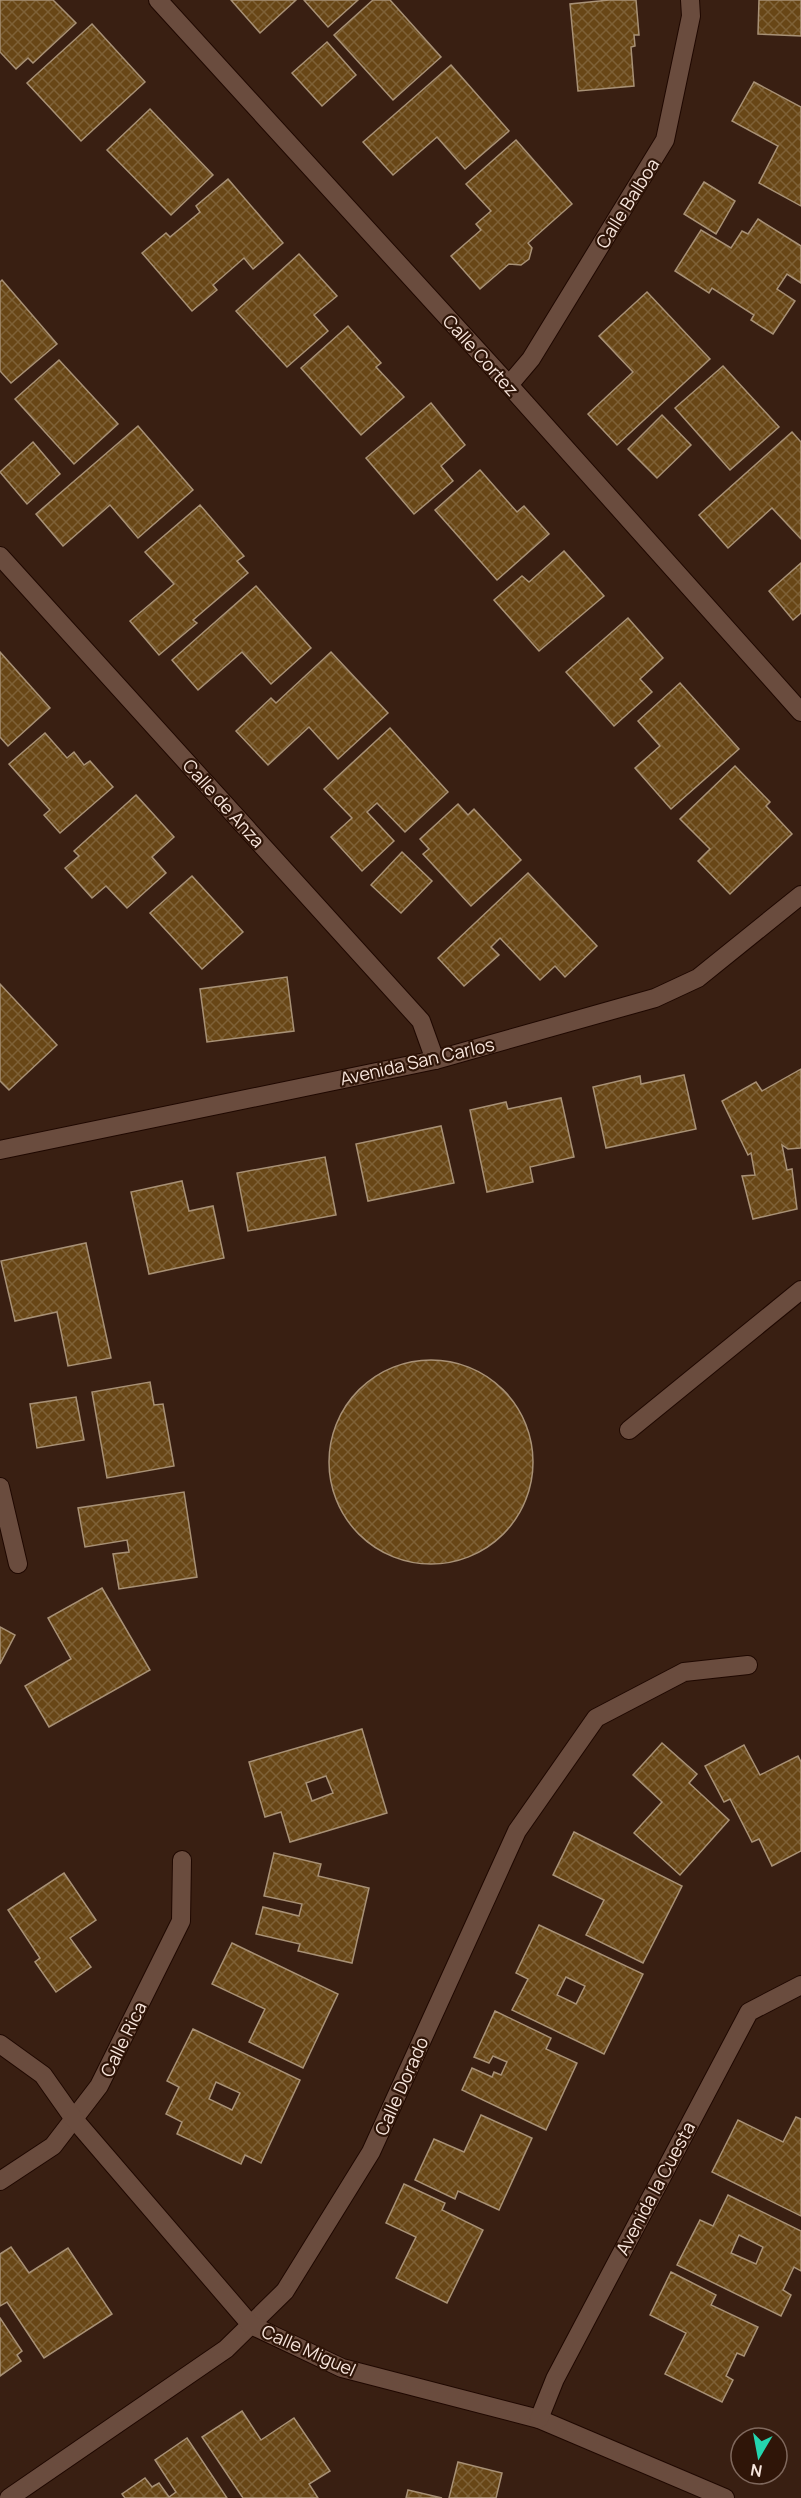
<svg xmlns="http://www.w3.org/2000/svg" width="801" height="2498" font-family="Manrope,sans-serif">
  <defs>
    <pattern id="building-cross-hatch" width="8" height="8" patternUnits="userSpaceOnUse" patternTransform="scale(1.5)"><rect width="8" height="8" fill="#684616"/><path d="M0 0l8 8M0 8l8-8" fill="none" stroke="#7e6137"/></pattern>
  </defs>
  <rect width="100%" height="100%" fill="#391f12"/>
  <g fill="url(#building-cross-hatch)" stroke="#a89176" stroke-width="1.5" fill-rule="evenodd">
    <path d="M0,0H53L76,23L33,63L28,58L16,69L0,52Z"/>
    <path d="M231,0H296L260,33Z"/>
    <path d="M304,0H358L328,27Z"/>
    <path d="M373,0H390L441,57L393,100L334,35Z"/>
    <path d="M609,0H636L639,35H634L635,46L631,47L634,86L578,91L570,4Z"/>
    <path d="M759,0H801V36L758,34Z"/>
    <path d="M92,24L145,82L81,141L27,83Z"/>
    <path d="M327,42L356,75L322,106L292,73Z"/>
    <path d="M451,65L509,131L465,169L437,137L393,175L363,142Z"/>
    <path d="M754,82L801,107V206L759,183L778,146L732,121Z"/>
    <path d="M150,109L213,175L171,215L107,150Z"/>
    <path d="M516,140L572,204L528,243L532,248L529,259L521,265L509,264L480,289L451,256L481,230L476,224L491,211L466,184Z"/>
    <path d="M228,179L283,243L253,269L244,258L213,285L217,290L192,311L142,253L166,233L170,237L200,212L196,206Z"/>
    <path d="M704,182L735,201L716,234L684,214Z"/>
    <path d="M758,219L801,246V283L787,274L777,289L795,301L773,334L751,320L754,315L712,288L709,293L675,271L701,230L731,248L742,231L748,234Z"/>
    <path d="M299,254L337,296L314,315L328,331L287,367L236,311Z"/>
    <path d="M2,280L57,344L11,383L0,371V282Z"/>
    <path d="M647,292L710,359L617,445L588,414L633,372L599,336Z"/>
    <path d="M348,326L381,363L376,367L404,397L361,435L301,368Z"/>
    <path d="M59,360L118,424L74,464L15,399Z"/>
    <path d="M723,366L779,427L730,470L675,408Z"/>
    <path d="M431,403L465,445L441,466L453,481L414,514L366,458Z"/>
    <path d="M662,415L691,445L657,478L628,449Z"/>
    <path d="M138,426L193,490L138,538L110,505L63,546L36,514Z"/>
    <path d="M792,432L801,442V539L772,508L728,548L699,515Z"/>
    <path d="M33,442L60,474L27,504L0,472Z"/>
    <path d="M480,470L517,512L524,506L549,534L497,580L435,510Z"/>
    <path d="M200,505L244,556L237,561L248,573L193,620L197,623L159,655L130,621L174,584L145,552Z"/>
    <path d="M564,551L604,596L539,651L494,600L522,576L529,582Z"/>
    <path d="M801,563V613L793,620L769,591Z"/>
    <path d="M256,586L311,648L271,684L242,652L198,690L172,660Z"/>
    <path d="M628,618L663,658L640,679L652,692L614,726L566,672Z"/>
    <path d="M0,652L50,708L8,746L0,737Z"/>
    <path d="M331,652L388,713L338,759L309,727L268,765L236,731L271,698L276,703Z"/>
    <path d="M680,683L739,749L671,809L635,768L660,746L638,721Z"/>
    <path d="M390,728L448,792L405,832L377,803L367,812L394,841L362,871L331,837L352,818L324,789Z"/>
    <path d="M45,733L67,758L74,752L84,765L90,761L113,787L60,833L44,815L50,810L9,764Z"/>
    <path d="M735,766L770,802L766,806L792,834L730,894L698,861L710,849L680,819Z"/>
    <path d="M136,795L174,837L152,857L166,873L127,908L106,886L92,898L65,868L79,856L74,851Z"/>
    <path d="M458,804L468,815L474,809L521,860L471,906L423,854L429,849L420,839Z"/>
    <path d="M402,852L432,881L401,913L371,885Z"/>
    <path d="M528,873L597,946L565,977L555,966L540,980L500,938L491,947L499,955L464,986L438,958Z"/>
    <path d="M192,876L243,932L202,969L150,913Z"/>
    <path d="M287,977L294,1031L207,1042L200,989Z"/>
    <path d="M0,984L57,1045L9,1090L0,1081Z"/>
    <path d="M801,1069V1148L788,1149L782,1145L787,1170L792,1169L797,1209L753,1219L742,1176L755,1175L751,1153L748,1155L722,1101L756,1082L762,1091Z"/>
    <path d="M684,1075L696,1129L606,1148L593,1087L640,1076L641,1084Z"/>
    <path d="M561,1098L574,1157L530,1167L533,1182L487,1192L470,1110L506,1102L508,1109Z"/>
    <path d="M441,1126L454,1183L368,1201L356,1144Z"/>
    <path d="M325,1157L336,1215L248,1231L237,1173Z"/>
    <path d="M182,1181L189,1211L213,1206L224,1258L149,1274L131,1192Z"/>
    <path d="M86,1243L111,1358L68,1366L57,1312L15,1321L1,1261Z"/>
    <circle cx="431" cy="1462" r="102"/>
    <path d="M150,1382L154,1405L163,1404L174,1466L107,1478L92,1392Z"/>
    <path d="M76,1397L84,1440L37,1448L30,1404Z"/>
    <path d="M184,1492L197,1577L119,1589L113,1554L129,1552L127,1540L85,1547L78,1508Z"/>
    <path d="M102,1588L150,1670L49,1727L25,1686L71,1659L48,1618Z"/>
    <path d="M0,1627L15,1635L0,1664Z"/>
    <path d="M362,1729L387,1813L290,1842L281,1812L265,1817L249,1762ZM326,1776L333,1793L312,1801L306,1783Z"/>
    <path d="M662,1743L697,1774L689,1783L729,1820L680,1875L634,1833L662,1802L633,1775Z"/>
    <path d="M744,1745L760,1775L798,1756L801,1762V1851L772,1866L759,1839L752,1842L730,1799L724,1802L705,1766Z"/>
    <path d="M574,1832L682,1886L643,1963L586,1935L604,1900L553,1875Z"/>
    <path d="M274,1853L321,1864L318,1876L369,1888L352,1963L298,1951L300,1944L256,1934L263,1907L299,1916L302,1904L264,1896Z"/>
    <path d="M64,1873L96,1920L70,1938L91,1967L56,1992L35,1962L40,1958L8,1910Z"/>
    <path d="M539,1925L643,1974L604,2054L512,2010L528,1979L516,1973ZM566,1977L585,1986L576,2004L557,1995Z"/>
    <path d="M232,1943L338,1994L303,2068L249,2042L265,2009L212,1984Z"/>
    <path d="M495,2011L551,2038L546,2049L577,2063L546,2130L462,2090L472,2068L492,2077L494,2072L501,2075L507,2062L493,2056L489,2063L474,2057Z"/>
    <path d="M193,2029L300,2080L261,2163L245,2155L241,2164L177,2134L182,2122L166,2114L179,2087L167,2081ZM216,2082L240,2093L232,2110L209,2099Z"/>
    <path d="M481,2115L532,2138L499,2210L458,2191L455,2199L415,2180L434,2139L464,2152Z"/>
    <path d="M796,2117L801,2119V2216L712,2172L738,2120L783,2142Z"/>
    <path d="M404,2184L445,2203L442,2210L483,2230L447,2303L396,2278L416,2237L386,2223Z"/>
    <path d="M728,2195L801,2231V2271L794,2267L783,2290L791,2295L781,2316L677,2265L700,2220L713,2226ZM739,2235L763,2247L756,2264L731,2253Z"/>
    <path d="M11,2247L29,2273L68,2248L112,2314L44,2358L7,2302L0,2306V2254Z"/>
    <path d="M671,2272L716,2295L711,2305L758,2327L744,2356L737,2353L726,2376L733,2380L722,2402L665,2374L686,2333L650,2315Z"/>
    <path d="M0,2318L22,2351L17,2355L21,2361L0,2376Z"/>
    <path d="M242,2411L261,2440L294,2418L330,2471L309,2484L318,2498H243L202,2437Z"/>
    <path d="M187,2438L227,2498H125L122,2494L145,2478L152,2487L159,2483L169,2497L176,2492L155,2460Z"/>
    <path d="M458,2462L502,2473L496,2498H449Z"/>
    <path d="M408,2490L442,2498H406Z"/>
  </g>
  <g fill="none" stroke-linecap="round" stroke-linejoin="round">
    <defs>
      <path id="lane" d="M629,1430L801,1290"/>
      <g id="street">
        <path d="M158,0L509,385L801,712"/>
        <path d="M509,385L531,359L665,140L691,16L690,0"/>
        <path d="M0,556L421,1021L435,1060"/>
        <path d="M0,1150L435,1060L655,998L698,978L801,895"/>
        <path d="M0,1487L18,1564"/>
        <path d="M0,2181L53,2146L99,2086L181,1921L182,1860"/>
        <path d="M9,2498L226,2349L285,2291L371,2152L517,1831L596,1718L684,1672L748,1665"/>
      </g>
      <g id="secondary">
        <path d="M0,2044L43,2075L74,2119L251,2325L342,2368L539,2419L725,2498"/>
        <path d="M539,2419L555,2379L749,2012L801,1985"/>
      </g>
    </defs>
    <use href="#lane" stroke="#1f0800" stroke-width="20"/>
    <use href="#street" stroke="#1f0800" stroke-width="20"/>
    <use href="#secondary" stroke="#1f0800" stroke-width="20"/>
    <use href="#lane" stroke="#6a4c3e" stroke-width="18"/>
    <use href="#street" stroke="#6a4c3e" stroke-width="18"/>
    <use href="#secondary" stroke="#6a4c3e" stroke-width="18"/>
  </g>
  <g text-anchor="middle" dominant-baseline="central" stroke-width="4.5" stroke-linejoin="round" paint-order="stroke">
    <g font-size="18" fill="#f7e5dc" stroke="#2f1508">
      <text transform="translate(627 203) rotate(-58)">Calle Balboa</text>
      <text transform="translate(481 355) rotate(48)">Calle Cortez</text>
      <text transform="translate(224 803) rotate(48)">Calle de Anza</text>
      <text transform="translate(417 1061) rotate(-13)">Avenida San Carlos</text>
      <text transform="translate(123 2039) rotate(-64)">Calle Rica</text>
      <text transform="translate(401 2086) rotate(-66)">Calle Dorado</text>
      <text transform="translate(655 2188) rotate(-62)">Avenida la Cuesta</text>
      <text transform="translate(309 2350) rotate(24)">Calle Miguel</text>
    </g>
  </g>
  <g transform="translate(759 2456) rotate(190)"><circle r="28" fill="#2f1508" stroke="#7f685d" stroke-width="1.5"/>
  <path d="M0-4.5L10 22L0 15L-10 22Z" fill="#24d5ae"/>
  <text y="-9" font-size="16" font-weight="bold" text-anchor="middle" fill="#f7e5dc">N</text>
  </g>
</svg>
